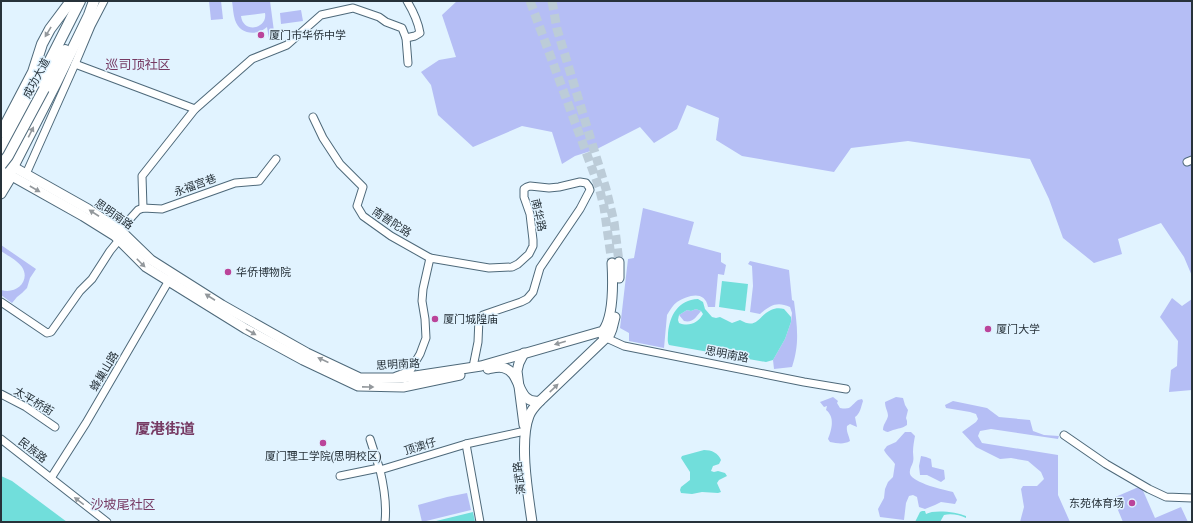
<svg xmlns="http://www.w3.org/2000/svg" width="1193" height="523" font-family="Lora,'Noto Sans SC',serif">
  <rect width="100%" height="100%" fill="#e1f3ff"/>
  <g fill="#b5bef5" fill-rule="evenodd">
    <path d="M209,1H221L223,19L211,20Z"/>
    <path d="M232,1H270L275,39H269L267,27C257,36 240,35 235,20C233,14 233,7 232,1ZM265,13C268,29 243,34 241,16Z"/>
    <path d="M457,1H1192V276L1184,257L1161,223L1118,239L1122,254L1094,263L1063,238L1049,199L1030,159L908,141L851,148L834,172L742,156L716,140L719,118L687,105L677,129L654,143L640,127L597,149L575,156L562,164L552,132L522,126L473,147L438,115L431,85L421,72L439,60L456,57L442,15Z"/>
    <path d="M301,10L303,21L281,24L280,13Z"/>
    <path d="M643,208L694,222L688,244L721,253V262L726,265L724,275L718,274L715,307H708C705,290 688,295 677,302C673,305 670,310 667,315L664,348L629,341V333L620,328L628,259L634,258Z"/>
    <path d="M1,245L36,269L30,278L27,288L22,293L17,297L12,303L1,295V290C16,295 31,281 22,267C17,260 8,256 1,251Z"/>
    <path d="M750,261L789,270L792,300L794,301C797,326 800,343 792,367L774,369L773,360L785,339L791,322L792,313L790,307C776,301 770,306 760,314L750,312L753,286L752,266L748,264Z"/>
    <path d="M1172,298L1182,306L1192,299V390L1169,392L1171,370L1177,366L1178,341L1160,317Z"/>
    <path d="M696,309L701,311C696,317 693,323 684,321L679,315L687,310L691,311Z"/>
    <path d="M833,397L838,401L837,403L840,408C852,410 850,406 858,400L862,399L863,401C861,407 860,414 855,417L857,427L850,424L847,426C846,432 849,435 850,441C843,445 837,443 830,442L828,439C832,429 835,417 826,410L827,406L824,407L820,402Z"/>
    <path d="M896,397L903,398L905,405L908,410L906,418L907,421V425C901,429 899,428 893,430C888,432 888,433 883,430C883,424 887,421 888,416C888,411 885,408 885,402Z"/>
    <path d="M953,401L987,408L999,417L1030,420L1033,431L1044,435L1059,436L1058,439L991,429L980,431L978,436L982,443L1058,455V495L1070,522H1020L1024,507L1021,489L1023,486H1037L1044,479L1041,472L1028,461L1011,458L1000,459L976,447L962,432L976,422L978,419L976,414L970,412L946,408L945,405Z"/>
    <path d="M905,432H911L915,436C914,441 913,447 913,452C913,455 914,458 913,462C912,466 909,469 910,474C913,483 944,490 953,492L957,500L955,504L941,502L935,505L925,509L919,507L917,497L913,495L909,496L906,503L904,520L880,517L878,509L884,498L885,489L888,482L893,477L895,464C892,459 886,455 884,450L887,446L896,442Z"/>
    <path d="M921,456L926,457L931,459L932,467L944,470L945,479L941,482L927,475H920L919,466Z"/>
    <path d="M1141,486L1155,518L1181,507L1188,522H1123L1113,498Z"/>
    <path d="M467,493L471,510L422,522L418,505L447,497Z"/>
  </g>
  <g fill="#71dedb" fill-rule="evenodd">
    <path d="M722,281L748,284L745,311L719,307Z"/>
    <path d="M698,299L703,302L705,309L712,317L716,318L720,317L732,323L740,320C757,330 758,316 771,310C775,308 780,308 784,309L791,317V322L785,339L773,360L766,362L669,345C667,341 668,338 668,333C670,315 678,300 698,299ZM696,309L701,311L703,314C698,323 689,327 679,323L678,320L679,315L687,310L691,311Z"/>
    <path d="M704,450C712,450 718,453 721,460L719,464L713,466L711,471L714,472L718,471L725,473L727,476L719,480L717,483L721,492L718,493L702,492L692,494L681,493L680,490L681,487L690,480V472L681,458L682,456Z"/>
    <path d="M1,476L12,481L67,522H1Z"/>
    <path d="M922,511H925L926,514C934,509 957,512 966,516V518C960,515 951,513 944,515L940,522H915L920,512Z"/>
    <path d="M473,512L475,522H432Z"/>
  </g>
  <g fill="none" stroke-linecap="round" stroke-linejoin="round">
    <g stroke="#bcccd8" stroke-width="9" stroke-dasharray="9 4.5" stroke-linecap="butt">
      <path d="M530,1L599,187L604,207L612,263"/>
      <path d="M552,1L557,29L606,189L614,222L619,262"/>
    </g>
    <defs>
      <g id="minor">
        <path d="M406,38L408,63"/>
        <path d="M75,64L195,109"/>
        <path d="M313,117L323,138L340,164L363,187L357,206L363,216L391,236L430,258"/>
        <path d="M1187,162L1192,160"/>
        <path d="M26,174L75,64L91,26L104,1"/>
        <path d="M143,208L142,176L195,109L252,59L287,45L321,15L353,8L379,17L386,22L402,28L406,38L415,36L420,33C418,21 413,11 407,1"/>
        <path d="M120,230L138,210L143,208L162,209L235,183L259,181L276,159"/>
        <path d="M1,302L47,333L51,332L80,291L92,279L110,251L119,240"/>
        <path d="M602,336L624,346L804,382L846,389"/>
        <path d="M396,376L410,371L420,354L426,338L425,319L422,301L423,289L430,258L489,268L512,267L518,264L529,254L533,246V240L530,214L524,197V189L527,187L530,186L549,188L559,187L580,182L586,183L589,187L590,190L580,209L540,268L533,292L527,299L521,302L483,315L479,318L478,342L473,367"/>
        <path d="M1,394L26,407L55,427"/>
        <path d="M1064,435L1106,464L1149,489L1166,497L1192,498"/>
        <path d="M1,439L107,522"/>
        <path d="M370,439L380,470"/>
        <path d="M466,444L480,522"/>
        <path d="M340,476L379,468"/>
        <path d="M51,478L86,423L171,277"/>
        <path d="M385,522C387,504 384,487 380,470L466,444L525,431"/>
      </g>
      <g id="major">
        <path d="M1,160L88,209L120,230L151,260L222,305L307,353L360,378H402L481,366L603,331C614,316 613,281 612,263"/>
        <path d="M1,170L83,216L115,236L146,267L246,329L303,360L358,386L403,387L460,375"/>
        <path d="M1,194L10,179"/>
        <path d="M619,262V278"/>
        <path d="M524,353L519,363L517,371L524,425"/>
        <path d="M488,369C493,368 499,366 504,368C522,372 516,405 540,401"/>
        <path d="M532,522C528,494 519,442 529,416C531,410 535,406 540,401L610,334L612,329L615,317"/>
      </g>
      <g id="highway">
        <path d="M44,89L65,50"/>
        <path d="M1,133L33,72L42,44L50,29L71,1"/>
        <path d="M1,150L37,86L80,1"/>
        <path d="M1,185L13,167L56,83L89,15L94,1"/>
      </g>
    </defs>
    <use href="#minor" stroke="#4e697a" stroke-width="9"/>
    <use href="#major" stroke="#4e697a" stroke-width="11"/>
    <use href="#highway" stroke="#4e697a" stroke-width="12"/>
    <use href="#minor" stroke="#fff" stroke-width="7"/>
    <use href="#major" stroke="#fff" stroke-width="9"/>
    <use href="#highway" stroke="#fff" stroke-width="10"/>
    <defs>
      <path id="highway-bridge" d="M1,165L8,156L44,89"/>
    </defs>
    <use href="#highway-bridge" stroke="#4e697a" stroke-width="12" stroke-linecap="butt"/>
    <use href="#highway-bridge" stroke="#fff" stroke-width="10"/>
  </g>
  <defs><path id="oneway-solid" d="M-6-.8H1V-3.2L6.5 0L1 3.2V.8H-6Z"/></defs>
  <g fill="#93989c">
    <use href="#oneway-solid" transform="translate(48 32) rotate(121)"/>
    <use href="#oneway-solid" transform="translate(31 132) rotate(-63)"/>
    <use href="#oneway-solid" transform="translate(35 189) rotate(30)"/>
    <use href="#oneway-solid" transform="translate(94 213) rotate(-147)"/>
    <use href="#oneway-solid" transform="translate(141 263) rotate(45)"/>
    <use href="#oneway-solid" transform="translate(210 297) rotate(-147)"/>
    <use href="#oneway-solid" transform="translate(251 332) rotate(29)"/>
    <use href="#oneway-solid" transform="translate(560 343) rotate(164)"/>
    <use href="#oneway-solid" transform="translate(323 360) rotate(-155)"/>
    <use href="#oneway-solid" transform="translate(368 387) rotate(1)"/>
    <use href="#oneway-solid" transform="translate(554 388) rotate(-44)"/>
    <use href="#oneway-solid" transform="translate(79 501) rotate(-143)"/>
  </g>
  <g fill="#bb449a" stroke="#e1f3ff" stroke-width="1.5">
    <circle cx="261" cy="35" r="4"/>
    <circle cx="228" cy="272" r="4"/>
    <circle cx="435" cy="319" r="4"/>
    <circle cx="988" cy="329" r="4"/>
    <circle cx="323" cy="443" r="4"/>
    <circle cx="1132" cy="503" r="4"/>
  </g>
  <g text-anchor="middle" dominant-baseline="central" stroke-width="3" stroke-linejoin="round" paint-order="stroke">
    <g font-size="11" fill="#27323a" stroke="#e1f3ff" text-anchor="start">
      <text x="269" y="35">厦门市华侨中学</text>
      <text x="236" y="272">华侨博物院</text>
      <text x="443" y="319">厦门城隍庙</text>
      <text x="996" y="329">厦门大学</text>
      <text x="323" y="456" text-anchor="middle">厦门理工学院(思明校区)</text>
      <text x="1124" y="503" text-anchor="end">东苑体育场</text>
    </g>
    <g font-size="11" fill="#27323a" stroke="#e1f3ff">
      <text transform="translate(36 78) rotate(-62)">成功大道</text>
      <text transform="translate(195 185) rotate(-20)">永福宫巷</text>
      <text transform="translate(114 214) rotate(35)">思明南路</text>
      <text transform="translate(539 215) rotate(77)">南华路</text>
      <text transform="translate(392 222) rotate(33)">南普陀路</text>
      <text transform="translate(727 354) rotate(11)">思明南路</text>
      <text transform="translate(398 364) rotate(-3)">思明南路</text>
      <text transform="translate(104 371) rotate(-59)">蜂巢山路</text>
      <text transform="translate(34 401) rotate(31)">太平桥街</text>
      <text transform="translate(420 446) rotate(-17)">顶澳仔</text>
      <text transform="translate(33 450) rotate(38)">民族路</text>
      <text transform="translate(519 478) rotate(-97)">演武路</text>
    </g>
    <g font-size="13" fill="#763a63" stroke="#e1f3ff">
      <text x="138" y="64">巡司顶社区</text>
      <text x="123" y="504">沙坡尾社区</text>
    </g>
    <g font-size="15" font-weight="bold" fill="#763a63" stroke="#e1f3ff">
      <text x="165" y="428">厦港街道</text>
    </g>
  </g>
  <rect width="1193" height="523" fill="none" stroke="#27323a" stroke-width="4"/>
</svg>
